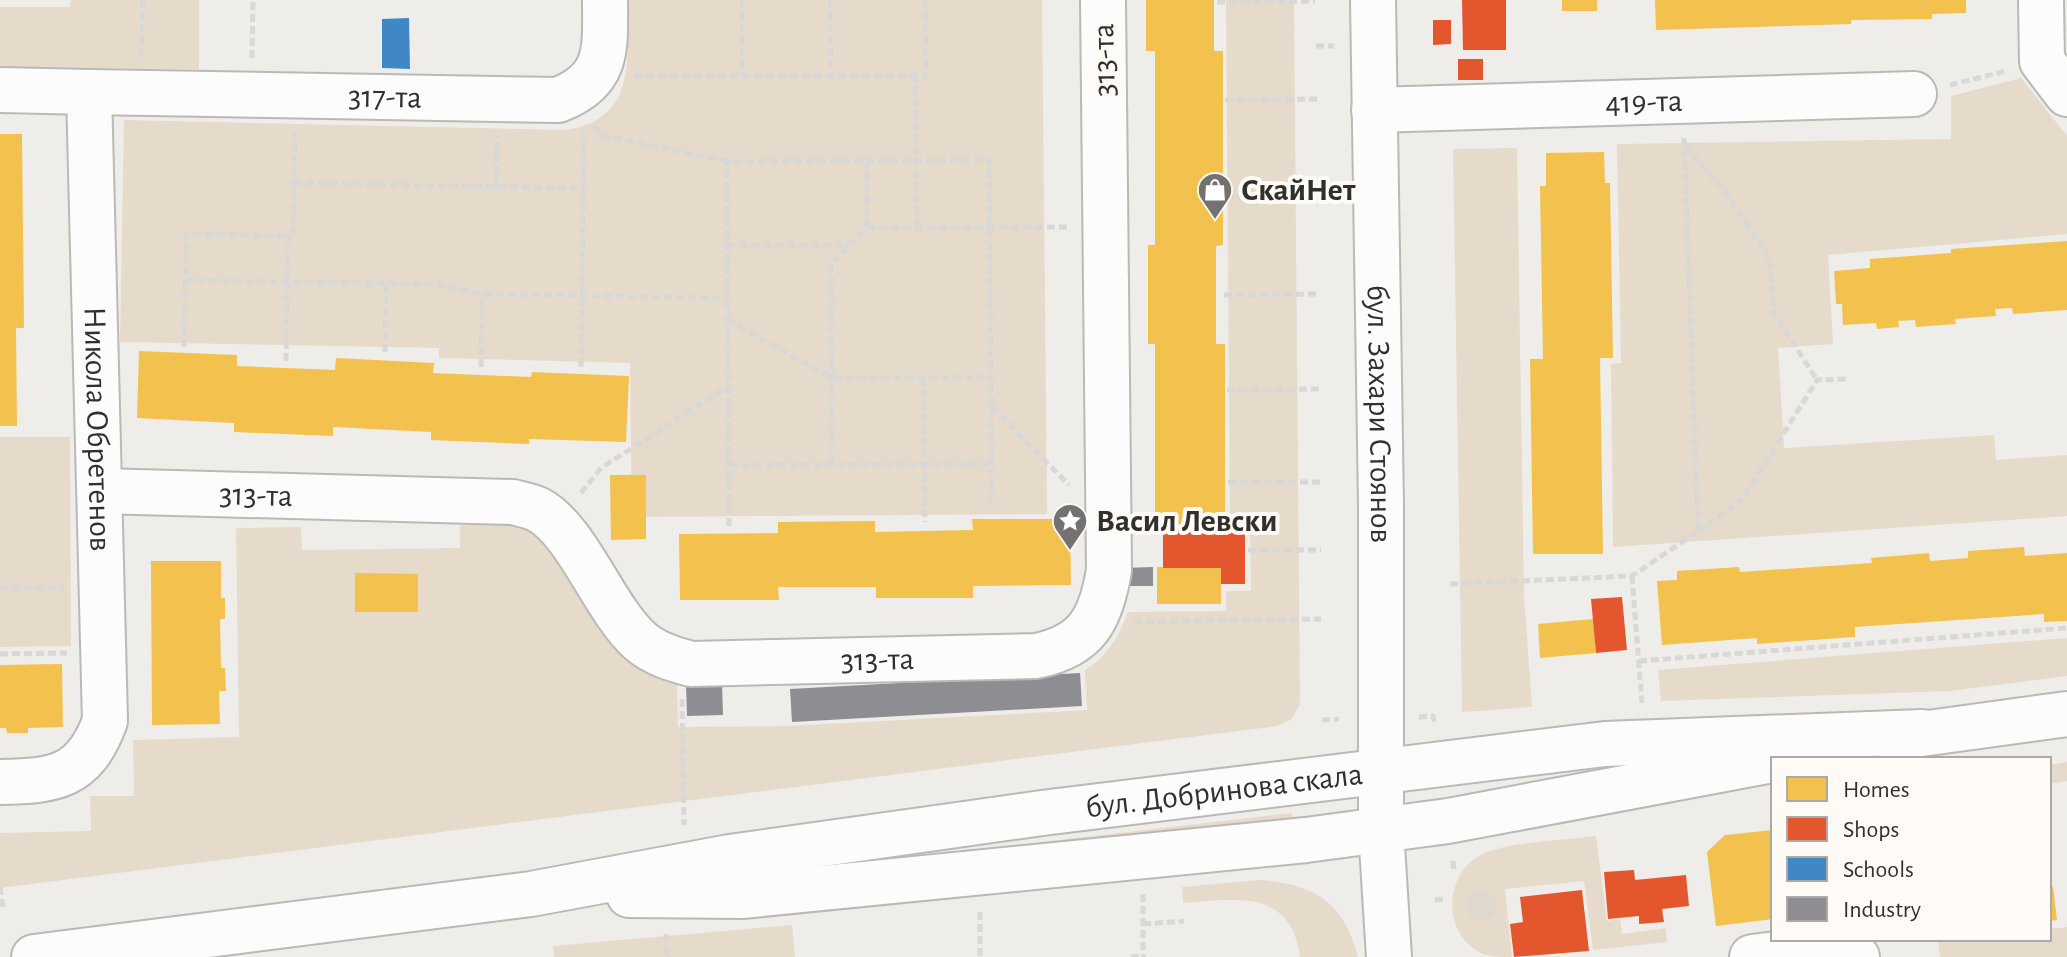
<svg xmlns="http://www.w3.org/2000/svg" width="2067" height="957" font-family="'Alegreya Sans',sans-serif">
  <rect width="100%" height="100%" fill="#efedea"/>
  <g fill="#e6dacb">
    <path d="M71,0H199V69L0,68V7H70Z"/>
    <path d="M627,0H1042L1047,514L632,517L630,363L439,358V348L120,342L124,120L566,130C639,118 627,57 627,0Z"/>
    <path d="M1226,0H1294L1300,704L1292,719L1277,726L0,888V833L91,831L90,796H134L133,740L239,737L236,528L301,527L302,550L460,548V525L529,524L677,677L678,727L787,726L1087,710L1085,670C1108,656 1119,636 1128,612L1226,611V591H1251L1250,527H1230Z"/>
    <path d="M2021,78L2067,136V234L1828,255L1833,344L1778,348L1784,448L1994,435L1996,460L2067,455V516L1613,547L1611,364L1621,363L1617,144L1951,139V96Z"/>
    <path d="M1517,148L1524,596L1532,707L1462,712L1453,149Z"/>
    <path d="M0,437H70L71,646L0,647Z"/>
    <path d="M2067,638V676L1950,691L1661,701L1658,670Z"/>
    <path d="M2067,762V781L2049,784V765Z"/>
    <path d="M1292,813L1294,831L870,862Z"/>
    <path d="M1596,836L1607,921L1620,919L1622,934L1666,928L1667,942L1593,950L1584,881L1505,889L1512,957C1501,957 1491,957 1481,953C1440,933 1444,870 1485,853C1509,842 1567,840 1596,836Z"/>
    <path d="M1260,880C1315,884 1344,902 1358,957H1300C1291,888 1235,899 1183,903L1182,887Z"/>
    <path d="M792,925L795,957H554L553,946Z"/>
    <path d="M2067,927V957H1940L1938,939H2049V929Z"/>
  </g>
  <g fill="#f2c14e">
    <path d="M1146,0H1214V51H1223V245L1216,246V344H1225V528H1155V344H1148V245H1155V51H1146Z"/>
    <rect x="1562" y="0" width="35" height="11"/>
    <path d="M1655,0H1966V13L1932,14V19L1851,20V24L1656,30Z"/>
    <path d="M0,134H22L24,328H16L17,426H0Z"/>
    <path d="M1604,152L1605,183H1610L1613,358H1600L1603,554H1533L1530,359H1543L1540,186H1546V153Z"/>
    <path d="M2067,241V310L2013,314L2012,308L1995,309L1996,316L1955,319L1956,324L1916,327L1915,320L1898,321L1899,327L1877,329L1876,323L1843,325L1842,304H1836L1834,271L1870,268V259L1951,253V249Z"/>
    <path d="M139,351L237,355V366L335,370L336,358L434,363L433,373L531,377L532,372L629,376L626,442L529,439V444L431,440V432L333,427V436L234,432V423L137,418Z"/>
    <path d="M610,475H646V539L611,540Z"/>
    <path d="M972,519H1070L1071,585L973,586V598H876V587H778L779,600H680L679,534L778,533V522L875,521V532L973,530Z"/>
    <path d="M2024,547L2025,556L2067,553V621L2044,622V614L1855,627V637L1757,644V638L1662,645L1657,581L1677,580V571L1739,567L1740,572L1872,563L1871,558L1929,553L1930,561L1968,558V551Z"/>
    <path d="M151,561H221V598H225V619H220L221,668H225L226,691H219L220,724L152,725Z"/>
    <path d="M1157,567L1221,568V604H1157Z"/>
    <path d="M355,573L418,574V612H355Z"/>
    <path d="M1593,619L1596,653L1540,658L1538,624Z"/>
    <path d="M62,664L63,727L28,728V733H7L6,728H0V665Z"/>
    <path d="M1773,830V919L1716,926L1707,852L1725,835Z"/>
    <path d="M2053,887L2057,920L2049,921V888Z"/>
  </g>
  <g fill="#e4572e">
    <path d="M1462,0H1506V50H1463Z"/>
    <path d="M1433,20H1451V44L1433,45Z"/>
    <rect x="1458" y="59" width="25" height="21"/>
    <path d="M1163,528H1245V584H1221V568H1163Z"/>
    <path d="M1622,597L1627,650L1596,653L1591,599Z"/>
    <path d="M1634,870L1635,880L1686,875L1689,906L1662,909L1664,922L1639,924V916L1608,919L1604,872Z"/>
    <path d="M1582,890L1589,951L1514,957L1510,924L1523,922L1520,897Z"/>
  </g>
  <path fill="#3f88c5" d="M409,18L410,69L382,68V19Z"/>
  <g fill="#8d8d92">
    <path d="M1153,567V586H1120V568Z"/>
    <path d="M1080,673L1082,706L792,722L790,689Z"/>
    <path d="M686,683H722L723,715L687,716Z"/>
  </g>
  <circle fill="#ded8cf" cx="1482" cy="906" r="15"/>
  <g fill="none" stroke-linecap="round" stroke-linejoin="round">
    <defs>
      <g id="minor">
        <path id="s1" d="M1373,0L1381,505V830L1389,957"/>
        <path d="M2041,0L2042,61L2067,94"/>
        <path id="s2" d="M0,90L89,92L105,721C84,778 55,781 0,782"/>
        <path id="s3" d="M89,92L558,100C610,80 605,48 605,0"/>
        <path id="s4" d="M1374,110L1914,94"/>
        <path id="s5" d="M100,491L513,502C520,504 530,506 537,509C577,529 604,609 640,641C655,654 673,659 691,664L1036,656C1087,646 1101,619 1109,570L1103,0"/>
        <path d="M1752,957C1788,953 1822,946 1857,957"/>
      </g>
      <g id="major">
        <path d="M1892,738L2067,714"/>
        <path d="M629,895L742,896L1306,840L1448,821L1773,760"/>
        <path id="s6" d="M34,957L531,894L730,857L1042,813L1605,744L1922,732"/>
      </g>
    </defs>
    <use href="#minor" stroke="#bab9b6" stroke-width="48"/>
    <use href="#major" stroke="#bab9b6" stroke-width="48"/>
    <g stroke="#d8d8d7" stroke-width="5" stroke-dasharray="8 4" stroke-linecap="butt">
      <path d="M742,0V76"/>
      <path d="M830,0L831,75"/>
      <path d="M1217,2L1315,1"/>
      <path d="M1316,46H1334"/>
      <path d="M141,56L143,0"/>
      <path d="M252,58L253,0"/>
      <path d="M915,75L917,227"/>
      <path d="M634,76H926L925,0"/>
      <path d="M1950,85L2006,71"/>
      <path d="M1225,100L1317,99"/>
      <path d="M594,126L604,136L727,161"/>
      <path d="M1685,146L1726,193L1769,257L1774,313L1817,380"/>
      <path d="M294,183L584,188"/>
      <path d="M496,186L497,135"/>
      <path d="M1226,197L1318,196"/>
      <path d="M867,228L1068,227"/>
      <path d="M727,245H849"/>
      <path d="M185,280L434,284L482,294L728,298"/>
      <path d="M1224,295L1318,294"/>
      <path d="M728,320L832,378L991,377"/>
      <path d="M184,347L186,234L288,236"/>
      <path d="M385,352L386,283"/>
      <path d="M286,361L288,236L293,237L295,132"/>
      <path d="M481,367L482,294"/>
      <path d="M581,367L584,129"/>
      <path d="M924,377L925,522"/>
      <path d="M1227,390L1319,389"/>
      <path d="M992,407L1069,485"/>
      <path d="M729,465L991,464"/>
      <path d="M832,465L831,264L867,228V161"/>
      <path d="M1228,482H1320"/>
      <path d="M581,493L601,468L727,387"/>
      <path d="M729,526L727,161L989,160L992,505"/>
      <path d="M1698,531L1742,500L1817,380L1846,379"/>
      <path d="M1248,550H1321"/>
      <path d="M1632,576L1642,703"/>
      <path d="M1450,584L1632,576L1698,531L1684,138"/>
      <path d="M0,588L64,587"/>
      <path d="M1134,622L1321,619"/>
      <path d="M0,654L67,653"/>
      <path d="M1639,661L2067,628"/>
      <path d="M682,699L684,825"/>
      <path d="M1419,717L1433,716L1435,726"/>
      <path d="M1322,720L1339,719"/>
      <path d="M1453,861L1454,872"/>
      <path d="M0,887L3,909"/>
      <path d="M1143,894V957"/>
      <path d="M1435,900L1445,899"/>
      <path d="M980,912V957"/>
      <path d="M1143,924L1184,921"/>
      <path d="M666,934L667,957"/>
      <path d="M1131,957L1143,956"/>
    </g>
    <use href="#minor" stroke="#fdfcfc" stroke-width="44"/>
    <use href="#major" stroke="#fdfcfc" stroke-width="44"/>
  </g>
  <defs>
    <symbol id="shop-pin" viewBox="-11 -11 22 30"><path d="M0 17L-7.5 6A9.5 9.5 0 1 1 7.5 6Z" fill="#747270" stroke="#fefaf6"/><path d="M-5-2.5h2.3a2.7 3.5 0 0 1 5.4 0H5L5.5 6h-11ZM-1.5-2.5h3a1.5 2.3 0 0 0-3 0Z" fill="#fff"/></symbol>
    <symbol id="sight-pin" viewBox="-11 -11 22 30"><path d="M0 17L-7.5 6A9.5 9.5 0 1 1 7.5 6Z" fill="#747270" stroke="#fefaf6"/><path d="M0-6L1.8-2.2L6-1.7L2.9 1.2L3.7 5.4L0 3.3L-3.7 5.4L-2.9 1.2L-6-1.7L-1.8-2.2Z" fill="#fff"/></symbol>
  </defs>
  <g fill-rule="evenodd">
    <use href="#shop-pin" x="1195" y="170" width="40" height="54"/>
    <use href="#sight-pin" x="1050" y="501" width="40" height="54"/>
  </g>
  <g text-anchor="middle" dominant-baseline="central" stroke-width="8" stroke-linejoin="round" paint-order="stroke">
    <g font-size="32" fill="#31302e" stroke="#fefaf6">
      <text transform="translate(1104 60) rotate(-91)">313-та</text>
      <text stroke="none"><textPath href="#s3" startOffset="296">317-та</textPath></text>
      <text stroke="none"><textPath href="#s4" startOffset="270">419-та</textPath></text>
      <text stroke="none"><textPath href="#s1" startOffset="414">бул. Захари Стоянов</textPath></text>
      <text stroke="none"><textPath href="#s2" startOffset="426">Никола Обретенов</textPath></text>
      <text stroke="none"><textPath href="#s5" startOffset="156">313-та</textPath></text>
      <text stroke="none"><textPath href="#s5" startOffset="850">313-та</textPath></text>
      <text stroke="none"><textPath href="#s6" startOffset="1202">бул. Добринова скала</textPath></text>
    </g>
    <g font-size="32" font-weight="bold" fill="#31302e" stroke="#fefaf6" text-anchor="start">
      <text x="1241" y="190">СкайНет</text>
      <text x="1096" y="521">Васил Левски</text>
    </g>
  </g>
  <rect x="1771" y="757" width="280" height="184" fill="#fefaf6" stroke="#aca9a6" stroke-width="2"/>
  <rect x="1787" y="777" width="40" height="24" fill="#f2c14e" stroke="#aca9a6" stroke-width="2"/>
  <text x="1843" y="797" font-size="24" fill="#31302e">Homes</text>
  <rect x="1787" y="817" width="40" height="24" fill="#e4572e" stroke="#aca9a6" stroke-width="2"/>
  <text x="1843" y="837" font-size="24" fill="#31302e">Shops</text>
  <rect x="1787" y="857" width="40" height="24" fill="#3f88c5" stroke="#aca9a6" stroke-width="2"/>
  <text x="1843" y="877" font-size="24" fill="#31302e">Schools</text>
  <rect x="1787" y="897" width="40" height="24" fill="#8d8d92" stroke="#aca9a6" stroke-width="2"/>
  <text x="1843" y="917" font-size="24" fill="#31302e">Industry</text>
</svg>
